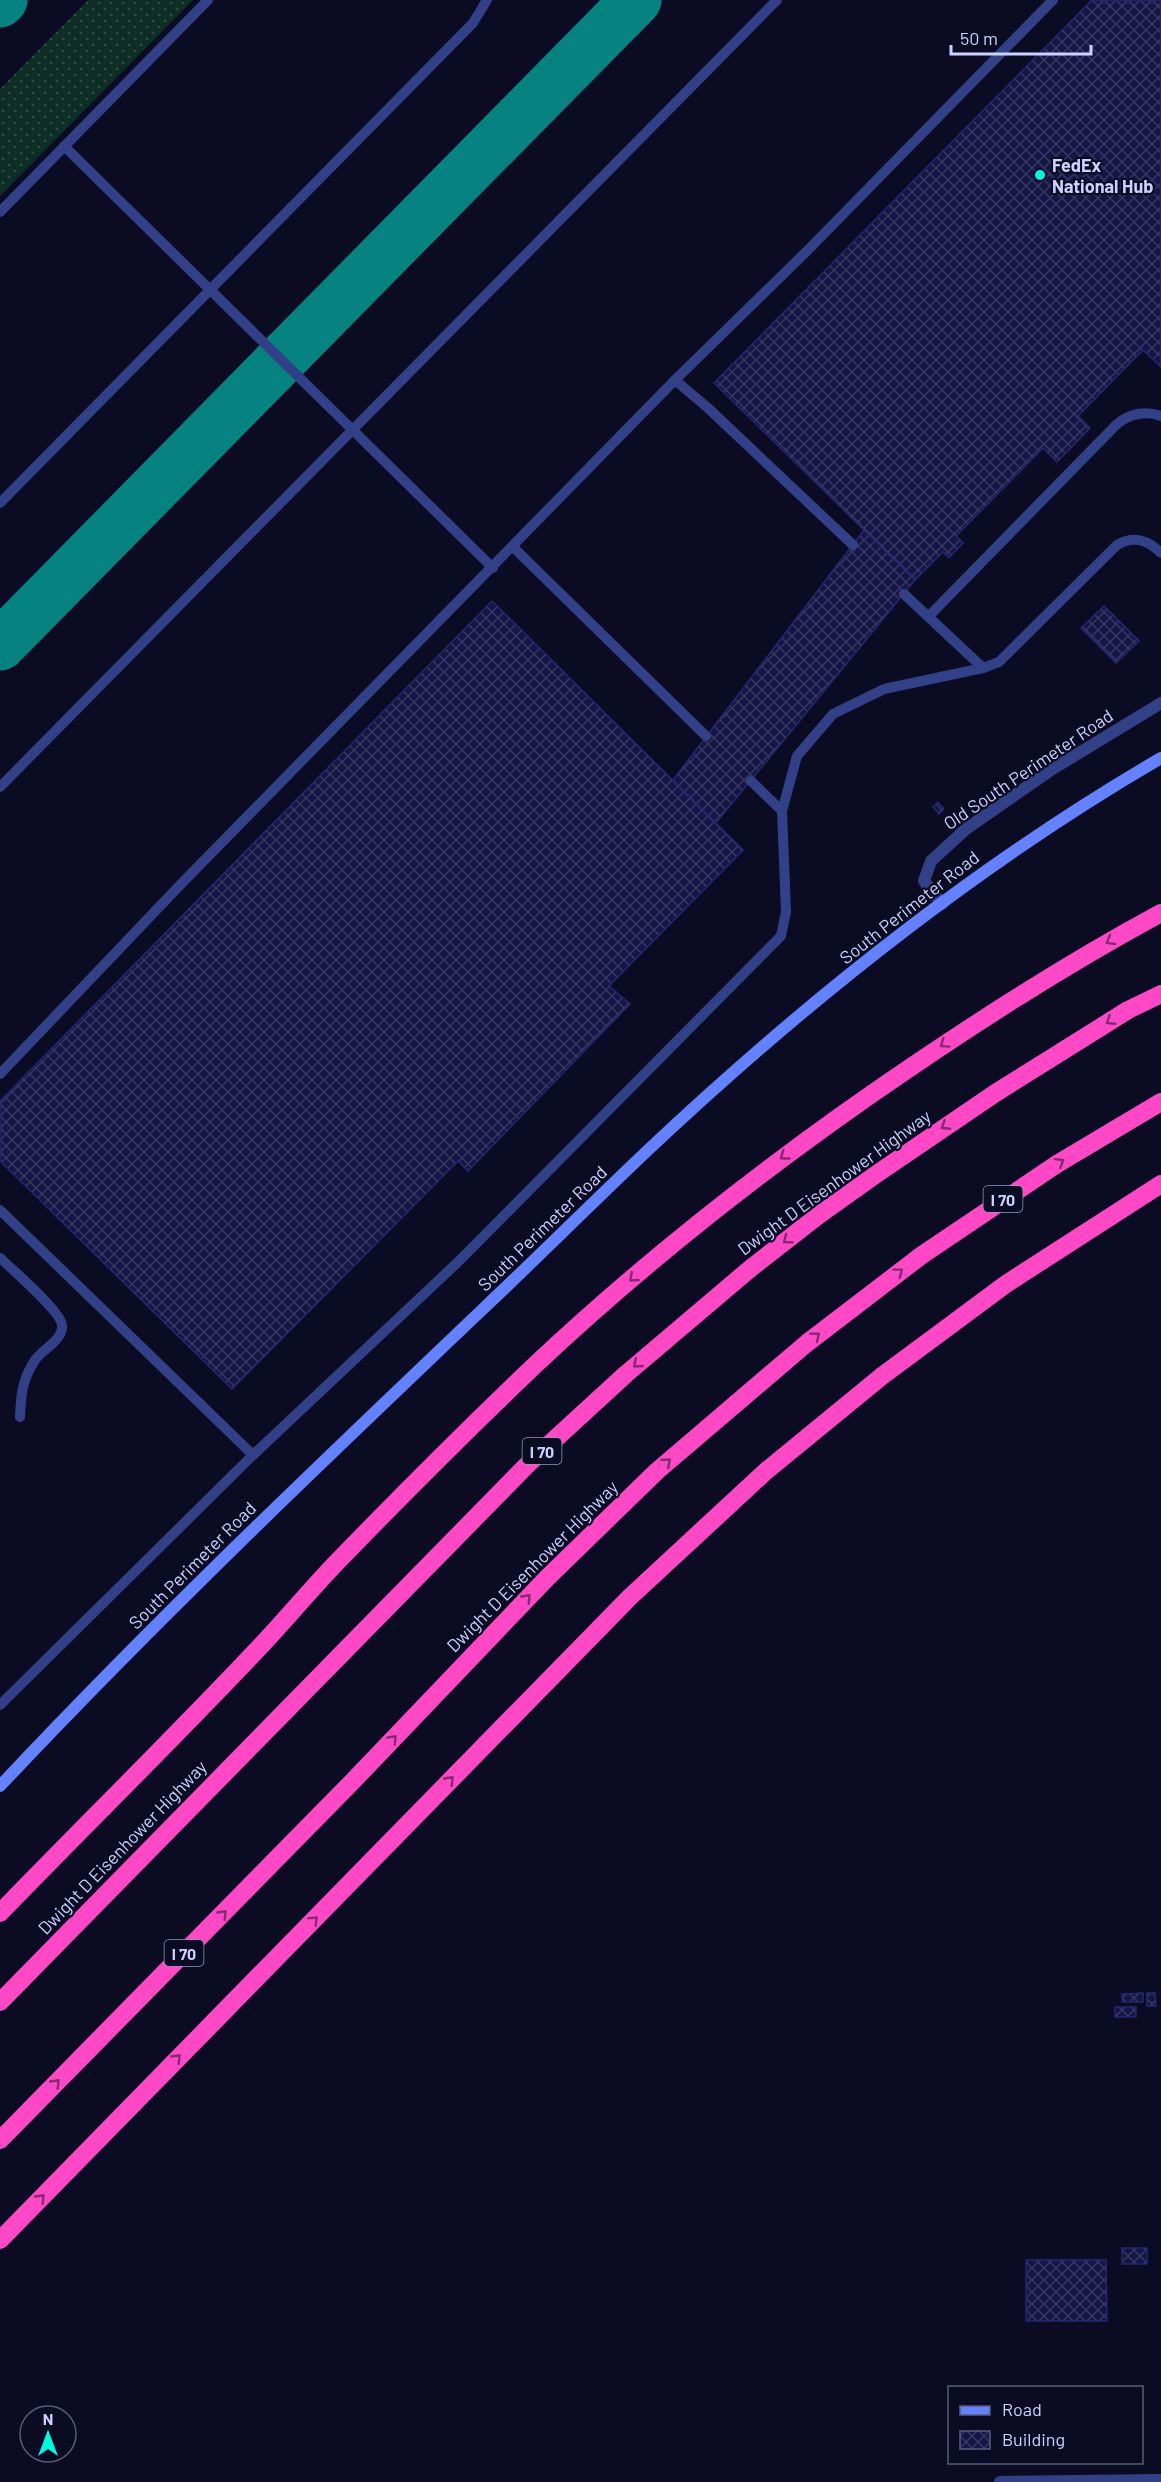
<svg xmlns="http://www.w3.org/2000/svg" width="1161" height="2482" font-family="Barlow,sans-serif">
  <defs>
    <pattern id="grass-dots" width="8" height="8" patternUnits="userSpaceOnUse" patternTransform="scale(1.5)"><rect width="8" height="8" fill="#0d2d25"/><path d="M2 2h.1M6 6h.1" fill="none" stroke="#2f4a46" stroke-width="1.8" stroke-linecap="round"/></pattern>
    <pattern id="building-cross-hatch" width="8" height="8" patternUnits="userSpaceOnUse" patternTransform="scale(1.5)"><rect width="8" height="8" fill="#151645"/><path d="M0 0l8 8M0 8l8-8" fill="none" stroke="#363761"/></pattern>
  </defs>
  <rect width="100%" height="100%" fill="#0b0c23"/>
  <path fill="url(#grass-dots)" d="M88,0H193L0,196V89Z"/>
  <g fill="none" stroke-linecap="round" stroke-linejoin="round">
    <g stroke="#068280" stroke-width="51">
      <path d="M0,2L2,0"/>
      <path d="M0,645L636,0"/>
    </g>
  </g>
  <g fill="url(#building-cross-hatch)" stroke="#252674" stroke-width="1.5">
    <path d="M1092,0H1161V367L1143,350L1078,416L1090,428L1057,462L1043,448L956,536L963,543L949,558L943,552L915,580L714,383Z"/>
    <path d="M864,530L915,580L716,823L673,780Z"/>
    <path d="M492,601L743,850L609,986L630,1004L468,1171L458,1161L232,1389L0,1161V1101Z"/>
    <path d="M1104,606L1139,641L1116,663L1081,628Z"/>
    <path d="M938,802L944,809L939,814L933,807Z"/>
    <path d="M1143,1993V2002H1122V1994Z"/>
    <path d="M1147,1993H1155L1156,2006H1147Z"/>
    <rect x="1115" y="2007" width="21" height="10"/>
    <rect x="1122" y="2248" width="25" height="16"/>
    <path d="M1026,2260H1106L1107,2321H1026Z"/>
  </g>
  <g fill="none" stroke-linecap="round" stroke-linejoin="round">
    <g stroke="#314087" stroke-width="10">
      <path d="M64,146L493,568"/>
      <path d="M0,212L208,0"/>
      <path d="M675,380L708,408L853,545"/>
      <path d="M0,503L473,23L487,0"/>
      <path d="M513,547L706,736"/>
      <path d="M904,594L983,668L999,662L1117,545C1134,535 1148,540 1161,553"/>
      <path d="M929,616L1117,424C1129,414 1146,410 1161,416"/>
      <path d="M751,781L782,811"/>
      <path d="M0,787L777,0"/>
      <path d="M0,1074L182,883L675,380L807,251L1053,0"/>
      <path d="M0,1210L253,1455"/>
      <path d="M0,1258C12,1269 61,1312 62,1325C64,1339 42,1350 35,1360C22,1380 21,1394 20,1417"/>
      <path d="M0,1705L253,1455L459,1261L781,936L786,912L782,811L797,756L833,714L884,689L983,668"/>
    </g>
    <g stroke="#314087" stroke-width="12">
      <path d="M942,904L924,881L931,861L966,829L1051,770L1161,703"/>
      <path d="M1000,2482L1161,2480"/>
    </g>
    <path stroke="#6481ff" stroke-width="12" d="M0,1786C155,1621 320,1464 484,1308C539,1256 592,1203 647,1151C802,1005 977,865 1161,758"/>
    <g stroke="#ff48c6" stroke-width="18">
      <path d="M0,1913C84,1826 171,1741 254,1653C283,1623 309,1591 338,1561C402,1495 468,1429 535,1365C652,1255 778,1157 911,1067C992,1012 1074,960 1161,913"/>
      <path d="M0,2002L530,1462L626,1374L751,1268L819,1215L878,1173L994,1094L1128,1010L1161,994"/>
      <path d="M0,2140L352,1782L547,1578L657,1471L807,1343L922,1255L1057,1164L1161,1102"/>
      <path d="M0,2240L630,1597L766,1471L882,1376L1006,1284L1161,1184"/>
    </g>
  </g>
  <defs><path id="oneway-chevron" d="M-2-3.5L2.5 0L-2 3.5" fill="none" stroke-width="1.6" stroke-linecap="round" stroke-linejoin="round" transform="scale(1.5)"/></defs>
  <g stroke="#852a74">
    <use href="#oneway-chevron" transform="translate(1110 941) rotate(150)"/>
    <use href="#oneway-chevron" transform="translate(1110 1021) rotate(147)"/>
    <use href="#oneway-chevron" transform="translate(944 1044) rotate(145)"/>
    <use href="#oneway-chevron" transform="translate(945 1126) rotate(147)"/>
    <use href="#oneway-chevron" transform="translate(784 1156) rotate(144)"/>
    <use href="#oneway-chevron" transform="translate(1060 1162) rotate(-32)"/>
    <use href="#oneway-chevron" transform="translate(787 1240) rotate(142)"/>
    <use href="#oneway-chevron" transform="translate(899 1272) rotate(-37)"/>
    <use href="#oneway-chevron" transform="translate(633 1278) rotate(139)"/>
    <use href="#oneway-chevron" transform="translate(816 1336) rotate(-38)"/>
    <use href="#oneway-chevron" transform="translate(637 1364) rotate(139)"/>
    <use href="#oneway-chevron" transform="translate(667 1462) rotate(-41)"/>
    <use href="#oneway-chevron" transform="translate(527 1598) rotate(-46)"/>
    <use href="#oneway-chevron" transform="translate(393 1739) rotate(-47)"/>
    <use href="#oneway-chevron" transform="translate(450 1780) rotate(-46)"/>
    <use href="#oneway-chevron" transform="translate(223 1914) rotate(-46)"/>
    <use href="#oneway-chevron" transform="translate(314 1920) rotate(-45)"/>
    <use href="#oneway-chevron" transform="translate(177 2058) rotate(-46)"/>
    <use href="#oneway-chevron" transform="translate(56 2083) rotate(-46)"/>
    <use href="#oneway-chevron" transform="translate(41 2198) rotate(-46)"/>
  </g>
  <circle fill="#00f8dc" stroke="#0b0c23" stroke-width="2" cx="1040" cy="175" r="6"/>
  <g text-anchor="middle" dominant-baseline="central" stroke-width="4.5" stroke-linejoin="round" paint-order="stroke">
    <g fill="#0b0c23" stroke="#9396bd" stroke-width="1.5">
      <rect x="983.5" y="1186" width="39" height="26" rx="4.5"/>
      <rect x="522.5" y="1438" width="39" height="26" rx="4.5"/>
      <rect x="164.5" y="1940" width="39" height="26" rx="4.5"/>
    </g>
    <g font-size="16" font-weight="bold" fill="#cdd1ff">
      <text x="1003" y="1199">I 70</text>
      <text x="542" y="1451">I 70</text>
      <text x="184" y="1953">I 70</text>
    </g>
    <g font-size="18" font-weight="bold" fill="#cdd1ff" stroke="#0b0c23" text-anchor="start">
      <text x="1052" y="165">FedEx<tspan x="1052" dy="21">National Hub</tspan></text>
    </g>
    <g font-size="18" fill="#cdd1ff" stroke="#0b0c23">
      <text transform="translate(1028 769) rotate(-34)">Old South Perimeter Road</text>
      <text transform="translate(909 907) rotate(-38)">South Perimeter Road</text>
      <text transform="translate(834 1182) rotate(-36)">Dwight D Eisenhower Highway</text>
      <text transform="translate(542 1228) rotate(-44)">South Perimeter Road</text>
      <text transform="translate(192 1565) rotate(-45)">South Perimeter Road</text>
      <text transform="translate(532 1566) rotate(-45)">Dwight D Eisenhower Highway</text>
      <text transform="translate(122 1847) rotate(-46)">Dwight D Eisenhower Highway</text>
    </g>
  </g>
  <rect x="948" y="2386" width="195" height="78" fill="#0b0c23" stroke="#595b7b" stroke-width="1.5"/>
  <rect x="960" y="2406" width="30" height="9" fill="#6481ff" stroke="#595b7b" stroke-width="1.5"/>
  <text x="1002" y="2416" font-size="18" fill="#cdd1ff">Road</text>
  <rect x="960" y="2431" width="30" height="18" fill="url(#building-cross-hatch)" stroke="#595b7b" stroke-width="1.5"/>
  <text x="1002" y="2446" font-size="18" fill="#cdd1ff">Building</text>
  <g transform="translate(48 2434)"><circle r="28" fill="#0b0c23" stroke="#595b7b" stroke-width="1.5"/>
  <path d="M0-4.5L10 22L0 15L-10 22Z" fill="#00f8dc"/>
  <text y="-9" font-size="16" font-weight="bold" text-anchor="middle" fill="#cdd1ff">N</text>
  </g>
  <path d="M951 45v9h140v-9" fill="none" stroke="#cdd1ff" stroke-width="3"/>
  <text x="960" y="45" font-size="18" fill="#cdd1ff" stroke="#0b0c23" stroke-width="4.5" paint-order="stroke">50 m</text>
</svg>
